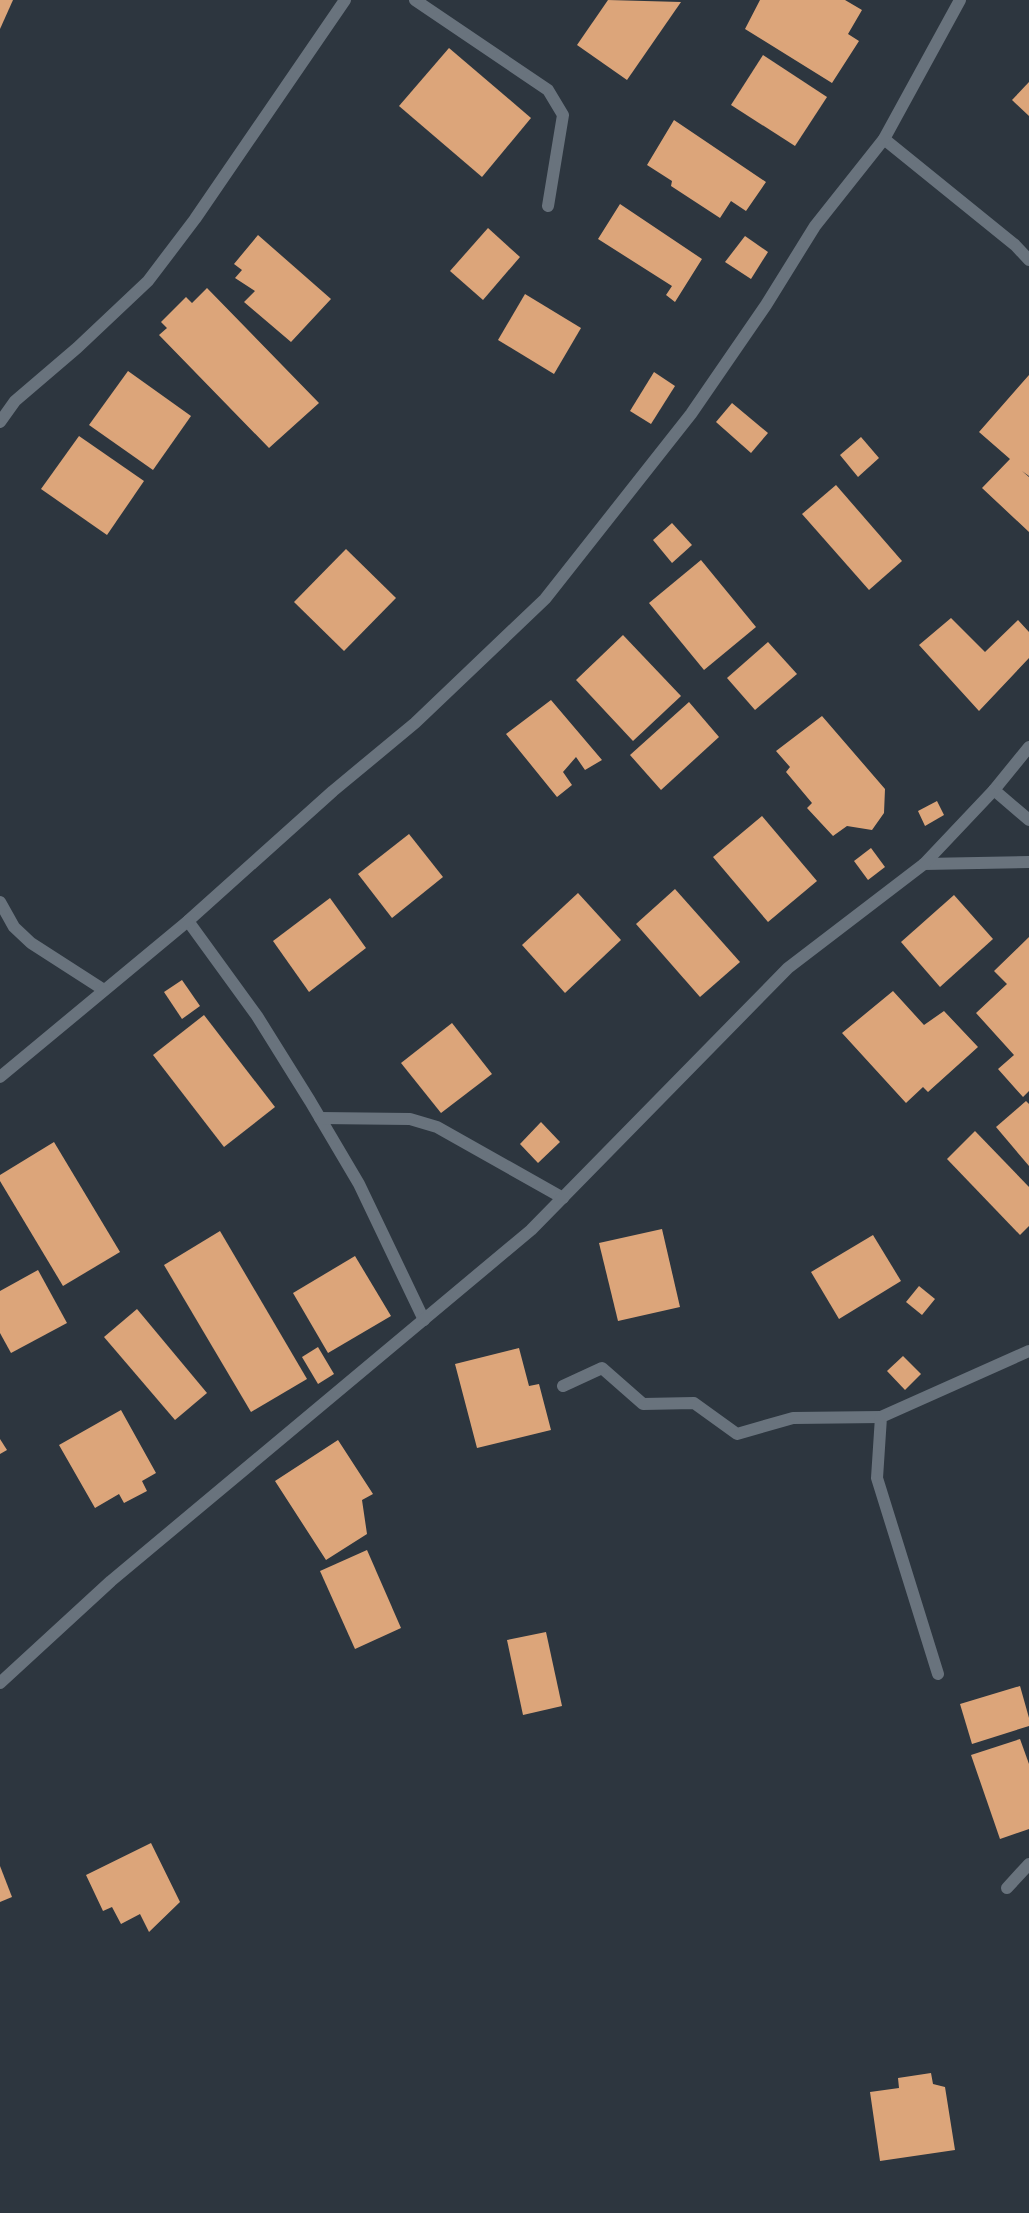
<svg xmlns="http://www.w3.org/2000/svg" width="1029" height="2213" font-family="'Archivo Narrow',sans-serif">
  <rect width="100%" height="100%" fill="#2d363f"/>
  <g fill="#dca57a">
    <path d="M0,0H13L0,29Z"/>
    <path d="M608,0L681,2L627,80L577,45Z"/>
    <path d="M760,0H845L862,10L848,34L859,41L832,83L745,29Z"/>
    <path d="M449,48L531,118L482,177L399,106Z"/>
    <path d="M763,55L827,97L795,146L731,105Z"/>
    <path d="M1029,82V116L1012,100Z"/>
    <path d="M674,120L766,182L746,211L731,201L720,218L671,186L672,181L647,165Z"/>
    <path d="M620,204L702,259L675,302L666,295L672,286L598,239Z"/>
    <path d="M488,228L520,257L483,300L450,271Z"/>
    <path d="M258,235L331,299L291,342L244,302L255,291L235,278L242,270L234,264Z"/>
    <path d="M745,236L768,252L751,279L725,262Z"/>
    <path d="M207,288L319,403L269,448L159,335L167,328L161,322L186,297L192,303Z"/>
    <path d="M525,294L581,328L554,374L498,340Z"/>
    <path d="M128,371L191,416L153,470L89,425Z"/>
    <path d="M654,372L675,386L651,424L630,411Z"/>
    <path d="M1029,375V476L1022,471L1029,477V532L982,488L1010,459L979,432Z"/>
    <path d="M732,403L768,433L751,453L716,422Z"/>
    <path d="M79,436L144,481L107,535L41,489Z"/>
    <path d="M861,437L879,458L858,477L840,455Z"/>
    <path d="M836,485L902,561L869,590L802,514Z"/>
    <path d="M672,523L692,545L672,563L653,540Z"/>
    <path d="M346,549L396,598L344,651L294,602Z"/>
    <path d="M701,560L756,627L704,670L649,603Z"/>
    <path d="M951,618L985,652L1018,620L1029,632V658L979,711L919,645Z"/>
    <path d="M623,635L681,696L633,741L576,680Z"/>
    <path d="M768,642L797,674L755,710L727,678Z"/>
    <path d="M551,700L602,760L585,770L576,757L563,772L572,785L557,797L506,734Z"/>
    <path d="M689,702L719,737L661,790L630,755Z"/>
    <path d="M822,716L885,789L884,813L872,830L847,826L833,836L807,808L812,803L786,772L790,767L776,751Z"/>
    <path d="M937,801L944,815L925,826L918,811Z"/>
    <path d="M762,816L817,881L768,922L713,857Z"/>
    <path d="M409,834L443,877L392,918L358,874Z"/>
    <path d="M871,848L885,867L868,880L854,861Z"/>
    <path d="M675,889L740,962L700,997L636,924Z"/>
    <path d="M578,893L621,940L565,993L522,945Z"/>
    <path d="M954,895L993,939L940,987L901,942Z"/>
    <path d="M330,898L366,948L309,992L273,941Z"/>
    <path d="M1029,937V1091L1023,1097L998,1069L1014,1055L976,1013L1007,984L994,971Z"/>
    <path d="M182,980L200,1006L182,1019L164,992Z"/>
    <path d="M893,991L924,1025L944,1011L978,1047L928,1092L923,1087L906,1103L842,1033Z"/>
    <path d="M204,1015L275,1107L224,1147L153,1055Z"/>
    <path d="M452,1023L492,1074L441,1113L401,1063Z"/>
    <path d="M1026,1101L1029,1104V1166L996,1127Z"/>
    <path d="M541,1122L560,1142L538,1163L520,1144Z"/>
    <path d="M975,1131L1029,1187V1226L1020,1235L947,1159Z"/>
    <path d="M54,1142L120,1252L63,1286L0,1181V1175Z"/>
    <path d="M662,1229L680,1307L618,1321L599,1243Z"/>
    <path d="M220,1231L307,1379L251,1412L164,1265Z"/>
    <path d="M873,1235L901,1281L839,1319L811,1272Z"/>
    <path d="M355,1256L391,1316L328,1353L293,1293Z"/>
    <path d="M38,1270L67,1323L11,1353L0,1333V1291Z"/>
    <path d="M919,1286L935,1299L922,1315L906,1302Z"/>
    <path d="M137,1309L207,1393L175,1420L104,1337Z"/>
    <path d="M318,1347L334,1374L318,1384L302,1357Z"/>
    <path d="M519,1348L529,1386L539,1384L551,1430L477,1448L455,1364Z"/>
    <path d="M903,1356L921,1374L905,1390L887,1371Z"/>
    <path d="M121,1410L156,1473L142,1481L147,1491L124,1503L119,1494L95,1508L59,1445Z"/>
    <path d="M0,1439L7,1450L0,1454Z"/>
    <path d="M338,1440L373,1494L362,1500L367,1534L326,1560L275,1481Z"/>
    <path d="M367,1550L401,1628L355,1649L320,1571Z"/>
    <path d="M546,1632L562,1706L523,1715L507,1640Z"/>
    <path d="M1020,1686L1029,1718V1726L972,1744L960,1704Z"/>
    <path d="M1020,1739L1029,1764V1829L1000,1839L971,1755Z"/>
    <path d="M151,1843L180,1902L149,1932L140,1914L121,1924L112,1907L103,1911L86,1875Z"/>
    <path d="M0,1866L12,1897L0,1902Z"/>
    <path d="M931,2073L933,2084L945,2087L955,2150L880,2161L870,2092L899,2088L898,2078Z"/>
  </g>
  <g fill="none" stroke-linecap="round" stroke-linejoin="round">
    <g stroke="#69737d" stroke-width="12">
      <path d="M415,0L548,90L563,115L548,206"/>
      <path d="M884,139L1015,245L1029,260"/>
      <path d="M0,422L15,401L77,348L148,281L195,219L345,0"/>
      <path d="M1029,747L994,790L1029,820"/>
      <path d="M924,864L1029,862"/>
      <path d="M0,902L14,927L31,943L104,990"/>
      <path d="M188,921L257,1016L310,1101L359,1184L424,1320"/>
      <path d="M0,1077L188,921L333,791L415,723L545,599L691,414L766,305L815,226L884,139L960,0"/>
      <path d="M320,1118L410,1119L437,1127L563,1198"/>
      <path d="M563,1386L602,1368L643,1404L694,1403L737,1434L793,1418L881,1417"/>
      <path d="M938,1674L877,1478L881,1417L1029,1351"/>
      <path d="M0,1683L111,1581L531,1230L788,968L924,864L994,790"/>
      <path d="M1007,1888L1029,1864"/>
    </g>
  </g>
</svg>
